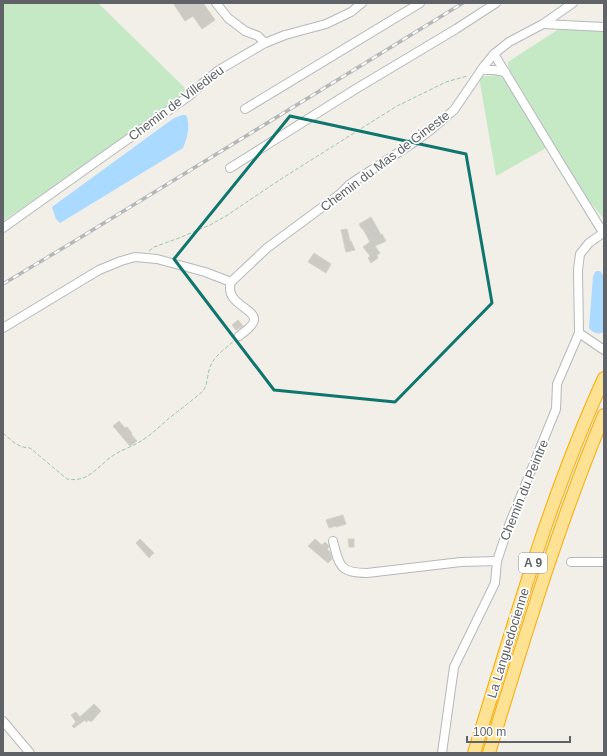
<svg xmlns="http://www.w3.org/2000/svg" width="607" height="756" font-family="Helvetica,sans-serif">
  <rect width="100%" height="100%" fill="#f1efe8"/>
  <g fill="#c5e8c5">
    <path d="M3,3H98L188,91L185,97L3,221Z"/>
    <path d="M562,27L604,31V219L591,203L587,204L509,78L508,62Z"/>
    <path d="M497,75L506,80L546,148L496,176L479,77Z"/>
  </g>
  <g fill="#aadaff">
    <path d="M182,115H186C191,126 187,138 183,148L60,223L56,219L52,207L174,118Z"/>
    <path d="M597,271H600L604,276V332C598,335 593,333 589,328L590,315L593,277L595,272Z"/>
  </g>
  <g fill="#cccac5" stroke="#d6d1c6">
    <path d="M173,3H203L215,20L202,29L193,16L185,21Z"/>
    <path d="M371,217L381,235L382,234L386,241L375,246L380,253L377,255L378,258L371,263L368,258L370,256L363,247L370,242L363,229H362L359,224Z"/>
    <path d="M347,229L350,241H351L355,250L346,252L341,230Z"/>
    <path d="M314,253L331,264L326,273L308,262Z"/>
    <path d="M238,320L243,326L236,330L232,325Z"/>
    <path d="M119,421L125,428L127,427L132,433L131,434L137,441L130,446L113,426Z"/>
    <path d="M343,515L346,524L336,527V526L329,528L326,520Z"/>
    <path d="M140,539L154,553L149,558L136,543Z"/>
    <path d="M315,539L322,545L325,542L328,545L329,547L327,549L330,552L332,559L328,563L308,546Z"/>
    <path d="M348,539H354V547H349Z"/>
    <path d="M94,704L101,711L91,722L89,720L86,722L85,720L74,728L72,726L76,722L71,715L76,712L80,717Z"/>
  </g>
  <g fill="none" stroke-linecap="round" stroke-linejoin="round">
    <defs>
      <g id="minor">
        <path d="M216,3L228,18L245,31L258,36L265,43"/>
        <path d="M543,24L604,27"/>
        <path d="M494,54L562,166L604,234"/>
        <path d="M481,70H494L505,72"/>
        <path d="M245,109L420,3"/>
        <path d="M230,168L354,90L456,29L496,3"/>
        <path d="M3,228L90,166L189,96L203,83L219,70L265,43L285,35L326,24L351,12L362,3"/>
        <path d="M3,328L99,270L121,261L135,257L157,259L205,272L231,282"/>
        <path d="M579,333L604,350"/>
        <path d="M239,336C243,333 254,325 254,320C255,308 224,304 231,282L267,248L340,194L350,184L416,141L433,128L454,110L484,66L494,54L509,42L543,24L573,3"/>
        <path d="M333,541C339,565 339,573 367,573L461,562L497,561"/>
        <path d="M571,562H604"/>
        <path d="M3,721L30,753"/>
        <path d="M442,753L454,667L495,583L497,561L509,525L556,409L557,384L579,333L578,270L580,254L589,243L603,233"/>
      </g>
      <g id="highway">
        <path d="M474,753C513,627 549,498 604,378"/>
        <path d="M489,753C524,639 558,525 604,415"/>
      </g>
    </defs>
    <use href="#minor" stroke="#b5b8bc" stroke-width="10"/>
    <use href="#highway" stroke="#f9ab00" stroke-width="14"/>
    <g stroke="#9cc7a9" stroke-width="1" stroke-dasharray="4 2" stroke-linecap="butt">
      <path d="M149,251L154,247L179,238L210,225L226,216L281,179L397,106L446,82L467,76"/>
      <path d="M3,433C11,440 18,448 30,448L67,479C88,483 97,467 111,457C120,450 132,447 141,441C151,435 159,427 167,420C179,410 192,401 203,391C208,384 207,375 210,367C214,356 226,348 234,341"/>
    </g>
    <use href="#minor" stroke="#fff" stroke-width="8"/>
    <use href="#highway" stroke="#fde293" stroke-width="12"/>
    <defs>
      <path id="rail" d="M3,284L73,242L463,3"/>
    </defs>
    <use href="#rail" stroke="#b6b7b8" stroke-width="3.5"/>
    <use href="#rail" stroke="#fff" stroke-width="2" stroke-dasharray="6" stroke-linecap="butt"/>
  </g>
  <path fill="none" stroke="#0f766e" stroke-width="3" stroke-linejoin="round" d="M290,116L466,154L492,303L395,402L274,390L174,259Z"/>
  <g text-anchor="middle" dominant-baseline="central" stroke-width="3.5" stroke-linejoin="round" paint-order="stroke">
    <rect fill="#fff" stroke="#8f9295" stroke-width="1" x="519" y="553" width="28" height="20" rx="3"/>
    <g font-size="12" font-weight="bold" fill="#5f6368">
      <text x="533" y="563">A 9</text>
    </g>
    <g font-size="13" fill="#5f6368" stroke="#fff">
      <text transform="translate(176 103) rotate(-37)">Chemin de Villedieu</text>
      <text transform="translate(385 161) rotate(-37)">Chemin du Mas de Gineste</text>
      <text transform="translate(524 490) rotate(-68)">Chemin du Peintre</text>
      <text transform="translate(508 643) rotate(-73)">La Languedocienne</text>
    </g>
  </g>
  <rect width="607" height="756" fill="none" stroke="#5f6368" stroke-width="8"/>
  <path d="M467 736v6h103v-6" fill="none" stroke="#5f6368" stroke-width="2"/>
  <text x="473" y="736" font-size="12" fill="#5f6368" stroke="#ffffff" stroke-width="3" paint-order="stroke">100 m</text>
</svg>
